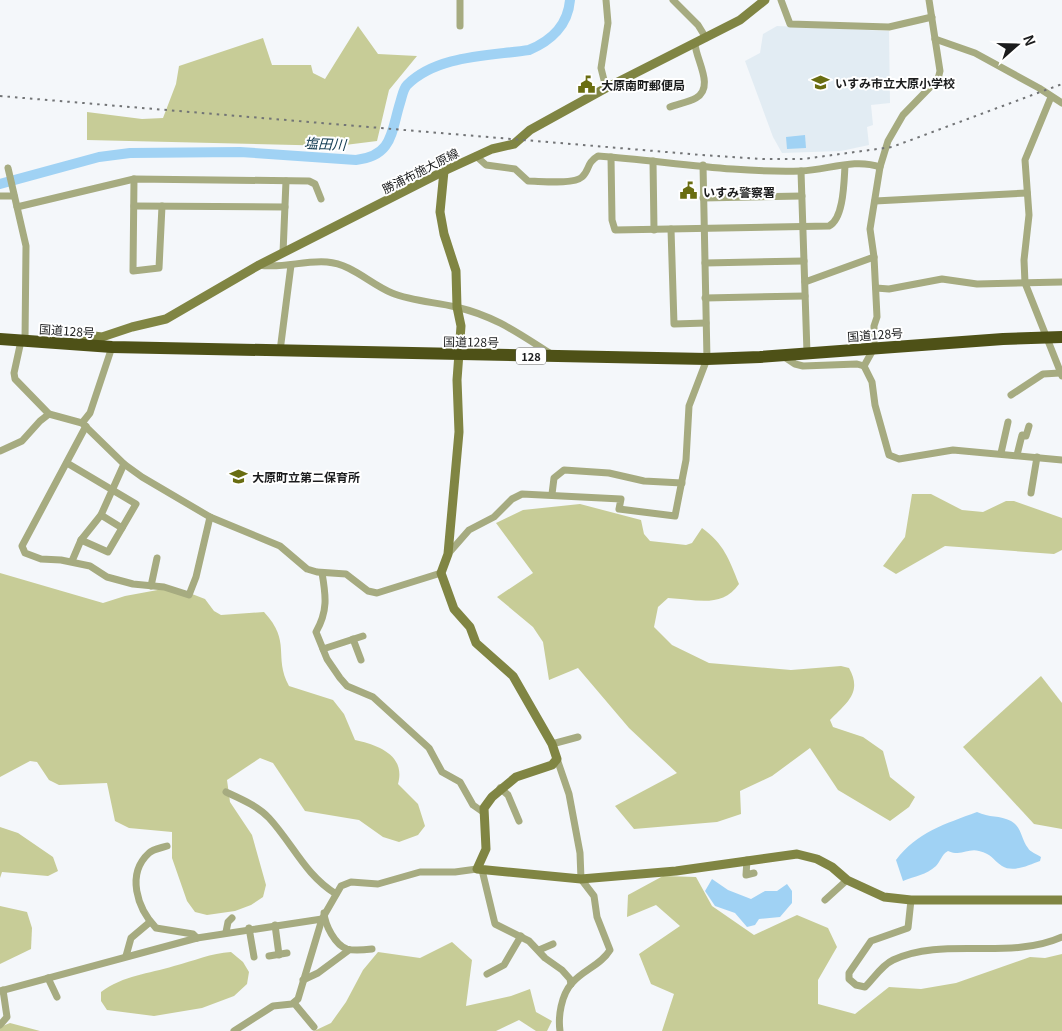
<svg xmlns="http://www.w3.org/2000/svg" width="1062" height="1031" font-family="Georgia,'Noto Sans JP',serif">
  <rect width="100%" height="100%" fill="#f4f7fa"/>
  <path fill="#e2ecf3" d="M777,26L889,31L890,103L871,105L873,125L867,127L869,145L841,151L782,153L773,137L745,61L760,53L763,34Z"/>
  <g fill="#c7cc97">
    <path d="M358,26L378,54L417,56L389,90L377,141L337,146L87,140V112L142,119L163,118L176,84L179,66L263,38L272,65H311L313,73L325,79Z"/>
    <path d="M912,494H931L962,510L983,512L1006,501H1014L1062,518V550L1054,554L945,546L896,574L883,566L905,537Z"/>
    <path d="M580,504L641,520L644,534L650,541L686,545L692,543L702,528C724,544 729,559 739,584C722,609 695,599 668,598L658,607L654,627L672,645L709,663L791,670L841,666L849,668C863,693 846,703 830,720L833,727L863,737L883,751L890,777L915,797L909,807L890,821L838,790L810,748L772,776L740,791L741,814L717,822L634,829L615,806L677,773L629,728L578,668L549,680L543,642L533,627L497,597L533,573L496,523L523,510Z"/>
    <path d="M0,573L103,603L125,596L163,589H179L205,599L214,611L221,615L264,612C292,642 273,656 289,686L333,700L344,714L355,740C378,745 406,755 398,784L418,804L425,826L418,835L399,842L383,837L359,820L305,811L273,763L260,758L227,780L230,802L252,835L266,885L263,897L251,905L235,911L207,915L195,912L187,901L172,858V832L129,828L115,821L107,783L59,785L49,780L37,762L30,761L0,777Z"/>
    <path d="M1041,676L1062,703V829L1034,824L963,747Z"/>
    <path d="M0,827L18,833L53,857L58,871L48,876L2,872L0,878Z"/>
    <path d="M663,876L696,877L712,906L754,935L797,915L828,928L837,947L818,980V1004L855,1014L889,987L921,989L956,983L1030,957L1045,958L1062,954V1031H662L674,994L651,984L639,954L680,926L656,905L627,917L628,895Z"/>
    <path d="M0,906L27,912L32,928L31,949L0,964Z"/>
    <path d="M452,942L472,960L466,1006L511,996L530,989L536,1012L552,1021L547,1031H536L519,1020L496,1031H314L331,1023L346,1002L363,970L378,952L420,958Z"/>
    <path d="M231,952L243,962L249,972L247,984L234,996L202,1008L154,1016L107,1010L101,1001V992C124,975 148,974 174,966C194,961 211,953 231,952Z"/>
    <path d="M10,1023L40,1031H0V1027Z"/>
  </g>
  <g fill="#a0d2f4">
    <path d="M805,135L806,148L787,149L786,137Z"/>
    <path d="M977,812C989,818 1000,815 1011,821C1022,827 1021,839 1028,848C1030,852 1037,854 1041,857L1040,861C1029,865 1013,873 1002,866C992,859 992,854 979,851C967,848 962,857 948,851C941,855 941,861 936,866C926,875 915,876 903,881L896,860C917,832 945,824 977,812Z"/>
    <path d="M712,879L728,890L751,899L765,891H777L787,884L792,891V903L780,917L759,919L755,925L747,927L735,913L715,906L705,891Z"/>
  </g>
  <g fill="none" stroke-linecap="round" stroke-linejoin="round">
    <path stroke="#a0d2f4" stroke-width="10" d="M0,184L99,157L130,153L240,152L356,160C393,156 391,132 400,103C402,97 403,89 407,85C437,55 489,56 529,50C551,41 568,25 570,0"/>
    <g stroke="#a6ab80" stroke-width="7">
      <path d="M460,0V26"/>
      <path d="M606,0L608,23L601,68L606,88"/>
      <path d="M673,0L698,25L706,38"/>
      <path d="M781,0L790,24L889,27L932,17"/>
      <path d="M929,0L940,71L938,79L903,115L888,141L880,167L870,229L874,257L877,317L874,326V348L864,366L872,382L875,405L889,455L899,459L953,450L1062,460"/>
      <path d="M935,39L975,53L1039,88L1062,103"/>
      <path d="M1051,97L1025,160L1029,215L1024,260L1025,283L1062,376"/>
      <path d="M670,107C678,104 689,102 696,98C715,87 696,60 695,44"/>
      <path d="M476,156L486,165L515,169L528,181C540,181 573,185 582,177C590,170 586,163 598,156C665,161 733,173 801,171C827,170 855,158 880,167"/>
      <path d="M611,157L612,220L615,230L829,226C844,219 844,180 845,166"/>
      <path d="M653,161L654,230"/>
      <path d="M8,168L26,246L25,341"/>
      <path d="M801,171L807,353"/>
      <path d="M134,179L133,271L159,268L162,206"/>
      <path d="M0,196H14"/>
      <path d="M703,198L802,196"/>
      <path d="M875,201L1027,193"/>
      <path d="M134,206L285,207"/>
      <path d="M17,207L134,179L309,181L315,184L321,199"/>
      <path d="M671,229L674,324L706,323"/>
      <path d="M283,253L286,181"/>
      <path d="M705,263L804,261"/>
      <path d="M259,265C282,269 304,260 327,262C352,264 370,284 392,293C411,301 435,302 456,307C495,316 518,333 551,354"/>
      <path d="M805,282L874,257"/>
      <path d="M876,288L889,289L942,279L977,284L1062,282"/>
      <path d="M705,298L805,296"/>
      <path d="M21,341L14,373L15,379L49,414L82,423L124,464L142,477L210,517L280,546L307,569L317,572L346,574L368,591L377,593L441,573"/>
      <path d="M280,351L291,265"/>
      <path d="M783,356L795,364L803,366L857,364L864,366"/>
      <path d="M1011,395L1043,374L1060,373"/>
      <path d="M82,423L90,413L112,347"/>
      <path d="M86,426L22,546L25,553L41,559L61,560L90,566L107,577L133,584L164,587L189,595L196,577L210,517"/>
      <path d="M0,451L22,441L40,421L49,414"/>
      <path d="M1001,453L1008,422"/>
      <path d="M1017,455L1022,435L1026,436L1029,426"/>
      <path d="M67,463L136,504L108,552L81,540"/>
      <path d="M1031,493L1037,457"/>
      <path d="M552,494L554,478L564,470L609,473L644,481L682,483"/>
      <path d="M101,515L122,528"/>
      <path d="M448,554L469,530L494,517L512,499L522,494L621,499L619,509L675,516L686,460L689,406L707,359L703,165"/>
      <path d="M72,561L81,540L101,515L124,464"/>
      <path d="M322,573C326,596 328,611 316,632L327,659L340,678L347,686L373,697L429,748L442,772L460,782L473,805L483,812"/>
      <path d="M151,586L157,558"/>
      <path d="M353,639L361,660"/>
      <path d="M323,649L363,636"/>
      <path d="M552,744L578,737"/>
      <path d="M557,759L569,794L580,853L581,879L594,896L597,917L610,950C601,965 583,970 572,983C561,995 558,1017 560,1031"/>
      <path d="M500,788L508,795L519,821"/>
      <path d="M226,792C241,799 258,806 269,818C293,844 305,875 336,894"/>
      <path d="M167,846C161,848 153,849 149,853C126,874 137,908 156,928L193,934L197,938"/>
      <path d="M747,860L746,875L754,873"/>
      <path d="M482,870L495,924L529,941L545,958L562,970L570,979L571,984"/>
      <path d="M825,900L847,880"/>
      <path d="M911,900L908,928L871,941L849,973V979L856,985L865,987C873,979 882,965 893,960C943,936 1009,961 1062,937"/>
      <path d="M324,913C325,925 335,945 347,949C354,951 364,950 372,949"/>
      <path d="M275,925L279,955"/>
      <path d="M249,928L254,957"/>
      <path d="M226,932L228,922L232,918"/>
      <path d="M539,950L553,944"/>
      <path d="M126,956L131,938L150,922"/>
      <path d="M269,956L287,953"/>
      <path d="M487,974L504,965L521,936"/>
      <path d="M48,978L57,997"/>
      <path d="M303,980L318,973L349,950"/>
      <path d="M0,991L197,938L322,919"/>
      <path d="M294,1003L314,1027"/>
      <path d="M0,1025L7,1017L3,990"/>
      <path d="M234,1031L273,1006L292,1004L298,999L322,919L341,886L351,882L378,884L420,872H455L477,869"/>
    </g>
    <g stroke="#808543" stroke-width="9">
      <path d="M444,171L440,212L444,234L456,271L457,307L461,326L457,380L459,432L448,554L441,573L454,609L470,627L476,643L513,676L552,744L557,759L552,765L516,777L492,797L484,808L486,849L477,869L581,879L676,871L797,854L817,859L832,867L847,880L884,897L911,900H1062"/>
      <path d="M78,344L94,336L102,337L132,327L166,319L259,265L444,171L492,149L514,144L530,130L606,88L740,20L765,0"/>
    </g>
    <path stroke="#4e5117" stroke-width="12" d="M0,339L112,347L707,359L760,357L1003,339L1062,337"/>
    <path stroke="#727476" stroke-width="2" stroke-dasharray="2.5 5" stroke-linecap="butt" d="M0,96L702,155L763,159H803L892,147L1062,84"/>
  </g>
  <defs>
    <symbol id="school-bare" viewBox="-9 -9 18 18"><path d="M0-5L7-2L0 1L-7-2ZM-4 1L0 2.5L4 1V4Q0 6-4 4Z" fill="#696d11" stroke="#fff" stroke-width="2.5" paint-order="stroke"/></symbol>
    <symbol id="civic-bare" viewBox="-9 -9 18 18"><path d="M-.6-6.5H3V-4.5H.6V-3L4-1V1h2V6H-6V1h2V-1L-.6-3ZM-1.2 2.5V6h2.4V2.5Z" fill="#696d11" stroke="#fff" stroke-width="2.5" paint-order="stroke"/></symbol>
  </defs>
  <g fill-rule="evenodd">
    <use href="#school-bare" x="808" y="70" width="25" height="25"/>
    <use href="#civic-bare" x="574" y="72" width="25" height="25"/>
    <use href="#civic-bare" x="676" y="178" width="25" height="25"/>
    <use href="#school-bare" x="226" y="464" width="25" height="25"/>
  </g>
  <g text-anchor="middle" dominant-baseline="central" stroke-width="4" stroke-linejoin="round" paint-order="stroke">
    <rect fill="#fff" stroke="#5f6061" stroke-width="1" x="516" y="347.5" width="30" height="17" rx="4"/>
    <g font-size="11" font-weight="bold" fill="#1b1c1d">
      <text x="531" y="356">128</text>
    </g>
    <g font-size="12" font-weight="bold" fill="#1b1c1d" stroke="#fff" text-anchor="start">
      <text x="835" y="82">いすみ市立大原小学校</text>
      <text x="601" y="84">大原南町郵便局</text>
      <text x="703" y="191">いすみ警察署</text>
      <text x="252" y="476">大原町立第二保育所</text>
    </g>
    <g font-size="12" fill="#1b1c1d" stroke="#fff">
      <text transform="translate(420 170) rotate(-27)">勝浦布施大原線</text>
      <text transform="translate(67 330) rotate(4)">国道128号</text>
      <text transform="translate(875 334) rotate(-4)">国道128号</text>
      <text transform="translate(471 341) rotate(1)">国道128号</text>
    </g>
    <g font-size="14" font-style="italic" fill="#113a51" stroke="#fff">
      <text transform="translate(325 143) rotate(3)">塩田川</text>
    </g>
  </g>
  <g transform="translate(1017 45) rotate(70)" stroke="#ffffff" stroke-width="4" paint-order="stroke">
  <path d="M0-4L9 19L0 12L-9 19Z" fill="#1b1c1d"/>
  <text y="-8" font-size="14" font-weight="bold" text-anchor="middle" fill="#1b1c1d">N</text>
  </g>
</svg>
